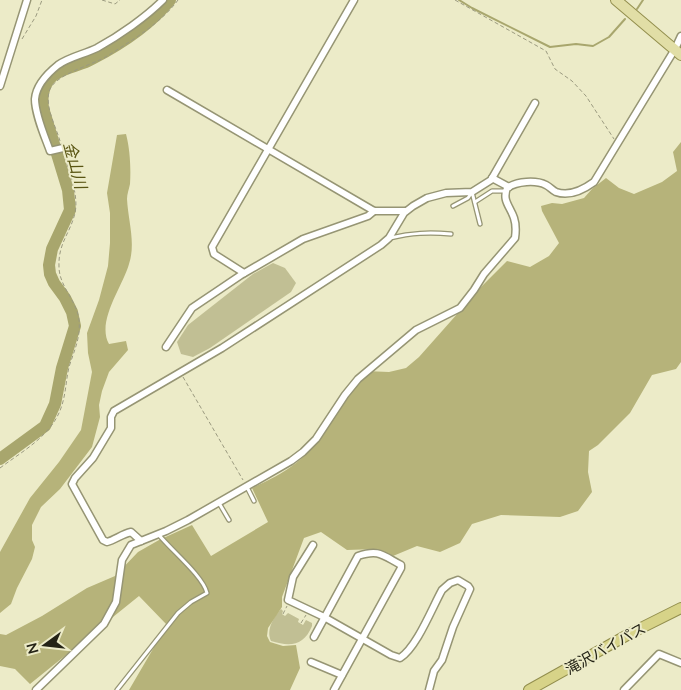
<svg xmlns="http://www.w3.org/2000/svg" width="681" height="690" font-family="Lato,'Noto Sans JP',sans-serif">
  <rect width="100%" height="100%" fill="#ecebc8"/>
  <g fill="#c1bf94">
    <path d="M273,263L285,268L296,283L291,292L210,348L193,357L181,354L177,342L188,325L253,274Z"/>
    <path d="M281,609L283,611L282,614L285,616L288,613L299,619L298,622L303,625L306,620L312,623V626C304,646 290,647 271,641C266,630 273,618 281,609Z"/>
  </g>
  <g fill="#b6b37a">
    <path d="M126,134C130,149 131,168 130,184C129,189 127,194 127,199C128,220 136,243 129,264C123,286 96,321 109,344L126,341L128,350L109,372L102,391L99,405L100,417L92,447L60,489L41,507L32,525V540L35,547L32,559L17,588L11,604L0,613V552L30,498L59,462L81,430L92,372L88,353L87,333L99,300L108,266L110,243V213L107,193L117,135Z"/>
    <path d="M681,142V362L676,369L652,375L630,413L598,445L589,451L588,472L592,492L578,511L560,517L501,515L472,524L460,543L440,552L417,546L393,556L376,549L347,550L321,532L304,538L282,597V607L268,628L267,636L270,642L283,646L296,645L300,668L290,690H129L167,625L139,596L30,684L15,669L0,666V634L6,635L42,616L87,588L115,576L138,552L159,540L192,525L211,556L268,522L252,488C267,481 282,474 296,463C323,443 345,398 365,371L389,372L406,368L419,357L482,286L507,261L530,267L549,256L559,243L542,211L541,206L552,203L562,204L584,198L592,189L606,178L619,188L634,194L662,182L677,171L673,152Z"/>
  </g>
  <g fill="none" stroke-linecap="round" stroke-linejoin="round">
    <g stroke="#a8a66d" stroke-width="2">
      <path d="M459,0L472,8L550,47L576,44L593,46L609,37L625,19"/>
      <path d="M637,9L643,0"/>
    </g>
    <path stroke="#a8a66d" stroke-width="12" d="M0,459L45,426L55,404L62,368L75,326L72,312L65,298L54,283L50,274L49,265L52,249L70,210L68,190L43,108C42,98 42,90 48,81C57,68 79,67 92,59C121,44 150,25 170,0"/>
    <defs>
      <g id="service">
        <path d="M475,202L492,191H505"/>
        <path d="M453,206L468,198L472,192L480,224"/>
        <path d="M390,238C412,233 428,232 451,234"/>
        <path d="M247,487L254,501"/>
        <path d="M219,503L229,520"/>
        <path d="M117,690L178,613L191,602L207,593C203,576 171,550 159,535"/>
      </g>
      <g id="minor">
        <path d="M0,86L27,0"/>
        <path d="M167,90L374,211H405"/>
        <path d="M63,148L50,151C45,137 35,115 35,99C36,86 48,73 58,65C69,57 85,54 97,48C119,36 146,17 163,0"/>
        <path d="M492,178L509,187"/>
        <path d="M244,273L214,254L212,247L354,0"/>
        <path d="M166,347L192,308L241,275L303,239L368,216L374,211"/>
        <path d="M141,541L131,532C122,534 115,540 107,542L103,540L72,484L75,478L93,458L111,428V417L114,411L222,348L381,245L389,238L404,213L413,206L427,198L446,193L472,192L491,180L535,103"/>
        <path d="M313,545L293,577L288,600L324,617L391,655L400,658C417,647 432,608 442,590L450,583L458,580L468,586L470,589L453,627L442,660L434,671L429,690"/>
        <path d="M314,637L358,556C379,549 382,555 401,565V568L334,690"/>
        <path d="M311,662L342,675"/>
        <path d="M36,690L104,624L116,602L122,560L131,545L166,531L188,520L291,461L303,452L316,439L345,395L358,379L416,330L460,308L474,290L484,274L515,238C516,231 516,224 514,218C510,206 502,201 507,188C517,181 536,180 546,185C550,187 552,190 556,192C570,197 583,190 594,182L675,49L681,36"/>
        <path d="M624,690L659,654L681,663"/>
      </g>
      <path id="primary" d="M616,0L681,55"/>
      <path id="trunk" d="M529,690L631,633L681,608"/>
    </defs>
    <use href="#service" stroke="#969574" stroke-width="5.5"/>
    <use href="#minor" stroke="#969574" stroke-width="9"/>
    <use href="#primary" stroke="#928e4d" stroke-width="12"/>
    <use href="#trunk" stroke="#928e4d" stroke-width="12"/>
    <g stroke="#9b9a80" stroke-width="1" stroke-dasharray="4 2.5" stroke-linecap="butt">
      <path d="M102,0L115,4L120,0"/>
      <path d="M455,0L546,51L555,69L572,81L586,96L614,139"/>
      <path d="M22,39L36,16L42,0"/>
      <path d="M60,141C56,127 45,107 49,92C53,74 94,65 109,55C134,39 161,23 178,0"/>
      <path d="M183,377L243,480"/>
      <path d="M0,468C24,450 53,435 62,405C66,392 66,380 69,367C74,351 81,337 79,320C77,301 59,286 59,267C58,243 70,234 75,213C79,195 69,172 64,154"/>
      <path d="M283,614L287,606"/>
      <path d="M301,623L306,615"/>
    </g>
    <use href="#service" stroke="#fff" stroke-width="3"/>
    <use href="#minor" stroke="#fff" stroke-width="6"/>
    <use href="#primary" stroke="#e1dea6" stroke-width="10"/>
    <use href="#trunk" stroke="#d7d388" stroke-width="10"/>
  </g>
  <g text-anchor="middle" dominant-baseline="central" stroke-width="4" stroke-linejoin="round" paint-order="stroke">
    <g font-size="15" fill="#242316" stroke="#ecebc8">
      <text transform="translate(605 648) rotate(-29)">滝沢バイパス</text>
    </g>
    <g font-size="16" font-style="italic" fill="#595513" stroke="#ecebc8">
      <text transform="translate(76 165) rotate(75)">金山川</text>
    </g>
  </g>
  <g transform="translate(45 645) rotate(255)" stroke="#ecebc8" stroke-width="4" paint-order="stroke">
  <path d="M0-4L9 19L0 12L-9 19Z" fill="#242316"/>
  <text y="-8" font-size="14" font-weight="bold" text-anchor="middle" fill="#242316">N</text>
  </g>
</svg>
